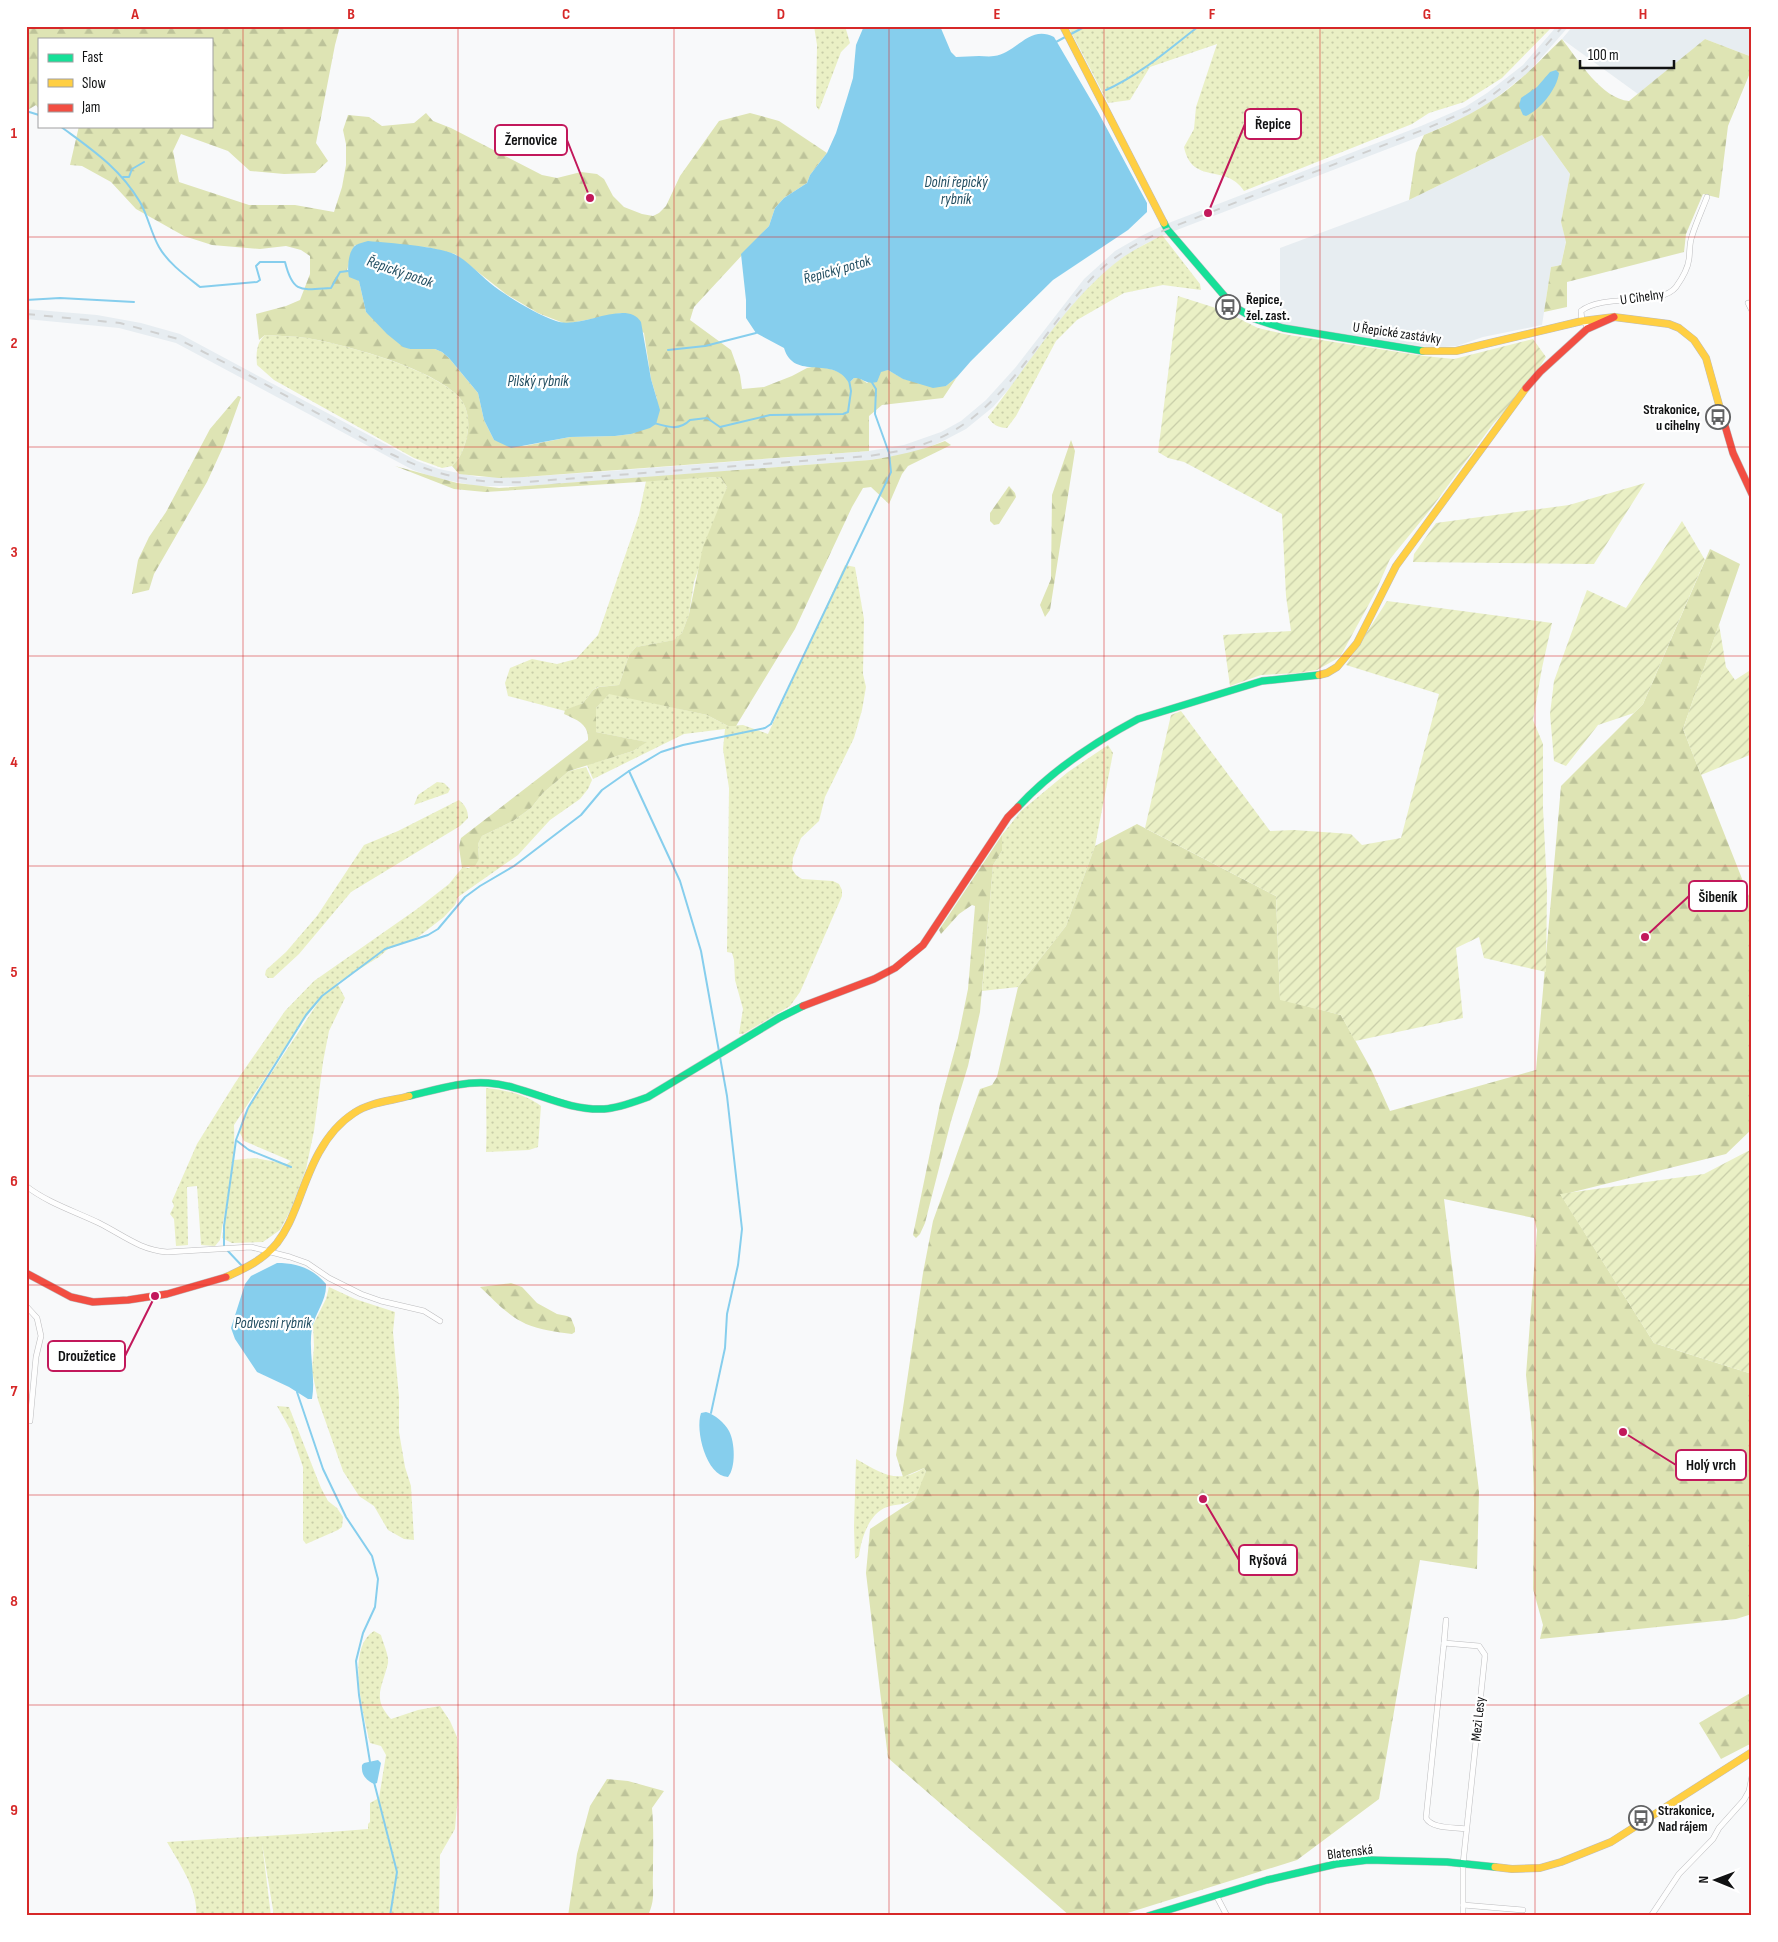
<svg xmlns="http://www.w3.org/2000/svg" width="1778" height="1942" font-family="'Sofia Sans Condensed',sans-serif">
  <defs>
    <pattern id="grass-dots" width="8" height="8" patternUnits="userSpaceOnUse" patternTransform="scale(1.25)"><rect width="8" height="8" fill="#eaf0c5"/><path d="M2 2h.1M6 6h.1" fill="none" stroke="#c8cda8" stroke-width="1.8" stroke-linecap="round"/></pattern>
    <pattern id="forest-firs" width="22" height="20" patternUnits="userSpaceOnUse" patternTransform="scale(1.25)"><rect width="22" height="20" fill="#dee4b4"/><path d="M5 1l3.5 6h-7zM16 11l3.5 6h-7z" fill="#bdc39a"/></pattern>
    <pattern id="garden-furrows" width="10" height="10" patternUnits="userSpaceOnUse" patternTransform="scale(1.25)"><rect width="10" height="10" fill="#eaf0c5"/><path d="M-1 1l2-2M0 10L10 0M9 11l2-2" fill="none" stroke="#c8cda8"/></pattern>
  </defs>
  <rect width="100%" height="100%" fill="#f8f9fa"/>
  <g fill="#e7edf1">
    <path d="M1557,26H1569L1529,72L1492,101L1469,115L1424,135L1169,233L1145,244L1121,259L1091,285L1023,373L993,407L966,429L945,440L925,449L906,454L870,460L611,480L525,486H477L436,478L413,470L176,343L119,328L26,319V309L97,315L141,323L180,334L417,461L439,469L478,477H524L611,471L869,451L904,445L941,432L961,421L986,400L1015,368L1084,279L1115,251L1141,236L1166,224L1421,126L1465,107L1487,93L1523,65Z"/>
    <path d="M1573,26H1752V57L1705,39L1638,94L1562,39Z"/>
    <path d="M1542,135L1570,174L1561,222L1566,241L1561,265L1551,267L1542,325L1483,337L1457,346L1433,348L1280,324V248L1409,200Z"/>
  </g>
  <g fill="url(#grass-dots)">
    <path d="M814,26H845L850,43L841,52L819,110L816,106L817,45Z"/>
    <path d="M1068,26H1553L1502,78L1464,102L1429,113L1412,124L1244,191C1227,163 1192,186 1184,147L1194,129L1196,107L1217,44L1150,67L1130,100L1108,103Z"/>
    <path d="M1162,235L1200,284L1201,290L1163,285L1124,293L1077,320L1056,341L1016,416L1007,428C998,428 992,424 988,417C1030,363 1067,299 1122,258C1134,249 1149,243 1162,235Z"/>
    <path d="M265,335C279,336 293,336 307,338C347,345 426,367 456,394C473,409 470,436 461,454C459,459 455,463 452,466L442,468L414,458L274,380L257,365C256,354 256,343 265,335Z"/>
    <path d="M716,477L721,478L727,487L694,582L689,614L682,633L675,640L636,647L629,655L619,685L598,687L593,690L583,703L565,711L508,696L505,683L510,668L532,659L557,664L576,659L598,635L639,515L646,481Z"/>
    <path d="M845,565L855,567L864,619L863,674L866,687L862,710L854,738L825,797L819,821L801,838L793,858L792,869L796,875L802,879L833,881L839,884L842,890V896L800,992L790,1006L743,1034H739L743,1009L735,980L734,960L732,953L727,952L729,788L723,749L725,729L684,734L593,779L587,765L633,751L646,742L596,732V708L609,693L707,715L728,726L743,725L768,734Z"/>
    <path d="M1108,745L1113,753L1095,846L1066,926L1018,987L982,991L993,865L1002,851V835L1021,811L1068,772Z"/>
    <path d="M586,767L592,780L588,789L580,799L550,820L518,855L458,897L455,905L444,917L418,937L388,949L379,957L337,983L345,998L329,1031L323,1062L314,1131L306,1169L291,1209L280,1230L263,1242L232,1243L222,1238L234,1160L255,1158L287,1164L291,1161L244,1141L239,1131L243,1116L323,995L297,1029L234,1125C236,1163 226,1203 220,1240L215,1246L201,1245L197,1186L187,1187L188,1245L176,1246L174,1219L170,1214L174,1206L172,1201L197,1144L235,1083L285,1011L314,981L417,909L449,884L462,868H469L479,859L478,844L482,836L513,821L531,808L543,793L569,771Z"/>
    <path d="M437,782L444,783L450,789L448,793L414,805L418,795Z"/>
    <path d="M459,800C465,805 468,810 468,818L460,826L351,892L299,954L273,978H268L265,975L266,970L286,952L317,916L364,845L398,831Z"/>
    <path d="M486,1088C505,1090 525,1094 541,1106L538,1147L529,1150L486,1152C487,1130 486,1110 486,1088Z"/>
    <path d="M329,1287L355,1299L395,1312L393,1332L399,1397V1432L405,1467L411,1486L414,1540L404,1539L388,1530L374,1506L359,1496L343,1471L318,1400L312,1371L314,1346L313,1325L326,1299Z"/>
    <path d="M277,1406L289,1407L321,1488L328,1501L337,1508L343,1517L342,1527L338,1530L306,1544L303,1540V1467L290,1429Z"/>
    <path d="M856,1459C881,1473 897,1485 924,1468L926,1471C923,1479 921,1494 914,1500C907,1505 895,1504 887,1507C869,1513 861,1539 859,1556L855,1559L854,1527Z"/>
    <path d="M374,1631L381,1635C383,1643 389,1655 388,1663C383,1686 371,1698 391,1719L418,1710L440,1706L450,1721L457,1737L459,1782L455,1829L440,1855L439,1916H274L262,1843L271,1916H196C199,1891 179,1863 167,1842C234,1837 301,1835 368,1829V1824L370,1822V1803L379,1798L386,1755L381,1746L370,1743C364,1716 345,1648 374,1631Z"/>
  </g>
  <g fill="url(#forest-firs)" fill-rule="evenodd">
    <path d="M26,26H340L335,45L316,143L328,161L315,173L284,174L250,171L228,151L181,134L173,151L179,182L249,205H295L334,212L342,187L346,165V144L343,130L348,115L369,117L382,126L414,123L426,113L433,121L451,128L542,175L557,178L581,172L597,174L604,179L613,196L624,207L642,214L653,216L659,213L666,206L680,176L719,121L750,113L779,121L827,153L810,175L807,183L784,198L775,208L769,226L694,307L690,320L731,350L740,375L742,389L764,387L792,376L807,368L818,366L834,370L845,375L849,383L854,378L858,377L867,383L881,371L888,370L904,379L946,386L957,377L943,398L882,405L869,416V451L524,477L499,478L459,474L452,466C455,463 459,459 461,454C470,436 473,409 456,394C427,367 347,345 307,338C293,336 279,336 265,335L259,340L256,314L286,306L300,300L310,274V256L301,250L286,246L260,249L212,245L184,236L136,209L111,182L82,166L70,165L79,126H211V39H39V109L36,105L26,111ZM355,245L426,247L455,254L506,294L538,313L566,324L621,313L644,333L651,379L657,399L631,434L615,436L570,437L524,446L494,440L484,420L478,393L449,358L442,352L435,349H410L366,312L359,281L347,270L352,250Z"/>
    <path d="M1562,39C1578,60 1602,99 1629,101L1705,39L1752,57V68L1728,126L1719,198L1703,194L1686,234L1684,252L1567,282V307L1544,312L1551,267L1561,265L1566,242L1561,222L1570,174L1542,135L1409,200L1416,153L1424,135C1456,122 1485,108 1512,86C1530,72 1545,55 1562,39Z"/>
    <path d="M238,396L241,397L223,447L207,482L154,574L149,590L132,594L138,560L149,537L166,512L210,429Z"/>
    <path d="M1071,440L1075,451L1050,610L1045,617L1040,605L1051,579L1052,495Z"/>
    <path d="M945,441L951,445L908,466L902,474L889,504L871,487L863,488L852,507L795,629L736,726H728L707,715L609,694L596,708V732L647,742L633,751L569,771L543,793L531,808L513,821L482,836L478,844L479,859L475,866L462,868L459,847L461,838L588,740C589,724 577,720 564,714L565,710L583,703L593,690L599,687L619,685L629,655L636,647L674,640L682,633L689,614L703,547L727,487L721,478L716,477L485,492L454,489L395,466L457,483L499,488L525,486L870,460C896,456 920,451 945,441Z"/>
    <path d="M1009,486L1015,493L1016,497L999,524L994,525L990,521V513Z"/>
    <path d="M1710,549L1740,564L1683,729L1752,904V1129L1726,1154L1561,1195L1654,1343L1752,1374V1614L1736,1619L1540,1639L1543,1625L1533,1589L1534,1503L1532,1432L1526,1375L1537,1230L1534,1218L1444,1199L1479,1491L1477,1569L1420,1560L1379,1799L1297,1860L1118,1916H1070L888,1758L866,1573L870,1529L914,1500L916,1497L926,1471L924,1468L903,1477L896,1455L923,1273L933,1221L980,1089L992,1085L997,1077L1018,987L1066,926L1095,846L1137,824L1276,896L1280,999L1341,1015L1371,1069L1390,1111L1536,1070L1561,786L1643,704Z"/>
    <path d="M1002,835V851L993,865L980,1012L968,1066L951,1121L925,1223L920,1234L916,1238L913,1235L940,1104L958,1038L968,989L975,906L972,905L959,914L941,934L939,930Z"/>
    <path d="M511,1283L522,1287L537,1303L557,1314L567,1316L571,1318L575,1328V1332L572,1334C557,1332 540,1330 526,1324C508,1316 494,1300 480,1287Z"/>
    <path d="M1752,1692V1743L1721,1759L1699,1723Z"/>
    <path d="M607,1779L628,1781L664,1791L652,1808C654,1830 653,1851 653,1874C652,1893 656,1897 648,1916H568L577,1854L590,1806Z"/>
  </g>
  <g fill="url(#garden-furrows)">
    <path d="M1178,296L1222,310L1258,328L1289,335L1424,356L1454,359L1533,339L1546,357L1527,387L1493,424L1430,510L1390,559L1375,593L1340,657L1317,670L1298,673L1261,675L1230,686L1223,635L1291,631L1286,596L1282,514L1184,462L1168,458L1158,452Z"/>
    <path d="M1645,483L1594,564L1413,562L1414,554L1436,523L1569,505Z"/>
    <path d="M1682,521L1705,560L1643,704L1634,713L1598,725L1566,766L1554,761L1550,714L1554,681L1587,590L1626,608Z"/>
    <path d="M1387,601L1552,623L1542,668L1533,720L1543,744V808L1547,888L1546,972L1484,958L1479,937L1456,948L1463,1018L1355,1041L1341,1015L1280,1000L1276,896L1145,828L1171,715L1181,711L1270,831L1294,830L1351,834L1362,845L1401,838L1439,694L1346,665Z"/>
    <path d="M1719,624L1726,667L1735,680L1752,669V754L1701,775L1683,729Z"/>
    <path d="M1752,1149V1374L1654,1343L1560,1194L1704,1174Z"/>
  </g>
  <g fill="#86ceed">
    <path d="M864,26H940L951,52L956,57C964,57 971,56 979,56C984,56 989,57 994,56C1016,54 1029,24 1054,37L1098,112L1147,203V212L1128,230L1053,280L971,361L957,377L946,386L933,388L903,379L888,370L881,372L877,382C865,385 863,377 854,378L849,383C833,354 794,382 784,348L756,333L746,318V300L741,254L769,226L775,208L784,198L807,183L810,175L827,153L836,133L847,98L853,78L856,45Z"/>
    <path d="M1556,70L1559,73C1557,89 1540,110 1526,116L1523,115L1519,106L1521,98L1537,87L1550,72Z"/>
    <path d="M368,241C390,243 436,246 454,254C467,260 479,274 490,283C506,296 536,314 556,321C580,330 627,298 641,322L651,379L660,410L656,424L650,428L631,434L615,436L570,437L511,448L494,440L484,420L478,393L449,358L442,352L435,349H410L403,347L387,334L366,312L359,281L349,277C347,269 348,250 356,245C359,243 365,242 368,241Z"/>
    <path d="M277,1263C296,1263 313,1268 326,1284C327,1300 315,1313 312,1328C308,1352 316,1376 312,1399H308L289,1387L257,1372L235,1339L231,1328L245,1284L251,1276Z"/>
    <path d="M706,1412C714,1414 725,1423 729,1431C735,1442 736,1468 728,1477C706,1476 695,1430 701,1413Z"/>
    <path d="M378,1760L381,1763L377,1783L374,1784C366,1780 361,1775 362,1765L364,1763Z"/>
  </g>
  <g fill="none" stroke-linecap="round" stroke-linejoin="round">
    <g stroke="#86ceed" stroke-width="2">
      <path d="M1071,34L1086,26"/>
      <path d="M1056,42L1067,36"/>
      <path d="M1106,90C1140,75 1169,49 1199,26"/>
      <path d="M26,111L39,115"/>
      <path d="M60,126C91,149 119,167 140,202C148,216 151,233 159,247C168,263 186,276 200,287L257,282L260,280L256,266L260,262H285C293,294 301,290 331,288L340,272L348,271"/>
      <path d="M123,177H129L132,169L144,162"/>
      <path d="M26,300L60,298L134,302"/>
      <path d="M668,350L705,346L756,333"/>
      <path d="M654,423C668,427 679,431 690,420L707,418L720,427L770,415L843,414L848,412L851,391L849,380"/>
      <path d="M629,771L680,881L701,951L727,1096L742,1229L738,1265L727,1314L725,1348L711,1413"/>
      <path d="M237,1141L249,1150L291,1167"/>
      <path d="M224,1247V1226L236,1140L248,1108L306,1015L322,996L385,949L428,935L438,929L465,897L480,886L514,866L581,815L602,790L629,771L661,752L683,745L765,728L771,724L891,472L889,453L875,414L876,389L871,381"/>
      <path d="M227,1250L243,1267"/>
      <path d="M297,1392L323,1469L346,1517L372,1556L378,1579L375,1607L363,1633L356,1661L359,1695L370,1762"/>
      <path d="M374,1782L397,1872L390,1916"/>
    </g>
    <defs>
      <g id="street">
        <path d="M1748,303L1752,311"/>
        <path d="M1587,329L1586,324L1582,321L1581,311C1603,293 1661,307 1676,287C1681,280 1688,268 1689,259C1690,252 1689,244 1692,236C1696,223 1702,210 1707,197"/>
        <path d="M26,1186C48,1203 74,1211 99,1223C123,1235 140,1250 167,1252L251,1247L290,1257L307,1263L329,1278L361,1294L381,1301L424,1311L440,1321"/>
        <path d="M26,1306L37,1318L41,1336L36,1357L30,1421"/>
        <path d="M1444,1643L1446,1620"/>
        <path d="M1216,1895L1227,1916"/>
        <path d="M1463,1905L1523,1910"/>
        <path d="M1463,1916V1864L1485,1655L1479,1646L1444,1643L1426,1818C1432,1829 1454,1827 1466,1829"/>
        <path d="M1651,1916L1679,1874L1713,1839L1719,1828L1744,1800L1749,1791L1752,1776"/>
      </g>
      <g id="fast">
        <path d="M1164,223L1167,229L1233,306L1255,319L1283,328L1423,351"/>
        <path d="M1018,807C1051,771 1095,742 1138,719L1262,681L1319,675"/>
        <path d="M409,1096C435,1090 462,1081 488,1083C528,1086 563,1111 604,1109C619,1108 634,1102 648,1097L779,1018L803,1006"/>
        <path d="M1148,1916L1267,1880L1336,1864L1368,1860L1447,1862L1495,1867"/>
      </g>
      <g id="slow">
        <path d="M1063,26L1164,223"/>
        <path d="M1423,351H1456L1582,321L1614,317L1669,324L1679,328L1694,340L1706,358L1721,412"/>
        <path d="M1319,675L1327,673L1337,667L1357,643L1396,566L1526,388"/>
        <path d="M226,1277C246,1268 263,1260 277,1243C287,1230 292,1217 298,1202C310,1169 323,1133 354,1113C370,1102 391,1101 409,1096"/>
        <path d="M1495,1867L1512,1869L1540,1868L1561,1862L1611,1842L1752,1752"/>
      </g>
      <g id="jam">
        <path d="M1526,388L1540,372L1587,329L1614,317"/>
        <path d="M1721,412L1733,453L1752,494"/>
        <path d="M803,1006L874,979L895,968L923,945L1008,817L1018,807"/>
        <path d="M26,1273L71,1297L93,1302L128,1300L167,1294L226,1277"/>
      </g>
    </defs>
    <use href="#street" stroke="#bcbcbe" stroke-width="6"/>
    <use href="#fast" stroke="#bcbcbe" stroke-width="8"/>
    <use href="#slow" stroke="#bcbcbe" stroke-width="8"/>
    <use href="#jam" stroke="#bcbcbe" stroke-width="8"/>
    <use href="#street" stroke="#fefefe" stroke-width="5"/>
    <use href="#fast" stroke="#16e098" stroke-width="7"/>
    <use href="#slow" stroke="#ffcf43" stroke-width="7"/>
    <use href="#jam" stroke="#f24e42" stroke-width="7"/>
    <path stroke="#cfd0d0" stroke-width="2" stroke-dasharray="9 9" stroke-linecap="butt" d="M26,314L120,323L178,339L245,373L391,454C437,476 474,484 525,482L869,456C887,453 904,451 921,445C983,426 1019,371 1056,322C1070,304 1083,286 1100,270C1120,252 1143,240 1167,229L1423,130L1467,111L1490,97L1526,68L1563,26"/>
  </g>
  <path fill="none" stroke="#d62828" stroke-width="1" stroke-opacity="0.55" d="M243,26V1916M458,26V1916M674,26V1916M889,26V1916M1104,26V1916M1320,26V1916M1535,26V1916M26,237H1752M26,447H1752M26,656H1752M26,866H1752M26,1076H1752M26,1285H1752M26,1495H1752M26,1705H1752"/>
  <defs>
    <symbol id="bus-ring" viewBox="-11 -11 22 22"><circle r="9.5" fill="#fff" stroke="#626364" stroke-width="1.5"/><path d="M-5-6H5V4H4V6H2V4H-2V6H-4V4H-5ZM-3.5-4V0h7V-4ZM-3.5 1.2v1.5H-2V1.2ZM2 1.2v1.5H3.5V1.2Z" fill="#626364"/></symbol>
  </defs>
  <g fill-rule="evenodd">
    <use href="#bus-ring" x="1214" y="293" width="28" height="28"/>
    <use href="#bus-ring" x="1704" y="403" width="28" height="28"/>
    <use href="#bus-ring" x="1627" y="1804" width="28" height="28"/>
  </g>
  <g text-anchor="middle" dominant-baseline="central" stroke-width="4.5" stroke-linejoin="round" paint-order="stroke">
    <g font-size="14" fill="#111213" stroke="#fff">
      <text transform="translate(1642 297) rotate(-8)">U Cihelny</text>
      <text transform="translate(1397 333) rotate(8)">U Řepické zastávky</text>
      <text transform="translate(1478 1719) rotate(-84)">Mezi Lesy</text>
      <text transform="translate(1350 1852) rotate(-7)">Blatenská</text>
    </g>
    <g font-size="14" font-weight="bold" fill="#111213" stroke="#fff" text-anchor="start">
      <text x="1246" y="299">Řepice,<tspan x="1246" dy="16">žel. zast.</tspan></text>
      <text x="1700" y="409" text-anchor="end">Strakonice,<tspan x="1700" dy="16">u cihelny</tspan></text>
      <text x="1658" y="1810">Strakonice,<tspan x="1658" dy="16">Nad rájem</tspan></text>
    </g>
    <g font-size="15" font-style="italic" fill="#214d60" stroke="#fff">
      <text x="956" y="182">Dolní řepický<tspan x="956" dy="17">rybník</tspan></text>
      <text transform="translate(837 270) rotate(-16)">Řepický potok</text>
      <text transform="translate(400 272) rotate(19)">Řepický potok</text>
      <text x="538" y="381">Pilský rybník</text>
      <text x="273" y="1323">Podvesní rybník</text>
    </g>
  </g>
  <path fill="none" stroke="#c2185b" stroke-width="2" d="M1208 213L1245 124M590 198L567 140M1645 937L1689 896M155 1296L125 1356M1623 1432L1676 1465M1203 1499L1239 1560"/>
  <g fill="#c2185b" stroke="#fff" stroke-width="2">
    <circle cx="1208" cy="213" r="5"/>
    <circle cx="590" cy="198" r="5"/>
    <circle cx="1645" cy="937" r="5"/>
    <circle cx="155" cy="1296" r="5"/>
    <circle cx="1623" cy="1432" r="5"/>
    <circle cx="1203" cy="1499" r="5"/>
  </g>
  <g fill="#fff" stroke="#c2185b" stroke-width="2">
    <rect x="1245" y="109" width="56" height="30" rx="5"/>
    <rect x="495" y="125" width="72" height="30" rx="5"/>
    <rect x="1689" y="881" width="58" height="30" rx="5"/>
    <rect x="48" y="1341" width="77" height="30" rx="5"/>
    <rect x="1676" y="1450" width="70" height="30" rx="5"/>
    <rect x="1239" y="1545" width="58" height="30" rx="5"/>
  </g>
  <g font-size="15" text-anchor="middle" font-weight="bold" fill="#111213">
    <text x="1273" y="129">Řepice</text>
    <text x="531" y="145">Žernovice</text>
    <text x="1718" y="902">Šibeník</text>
    <text x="87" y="1361">Droužetice</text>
    <text x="1711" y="1470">Holý vrch</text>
    <text x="1268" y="1565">Ryšová</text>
  </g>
  <rect width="1778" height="1942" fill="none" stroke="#ffffff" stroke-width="55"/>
  <rect x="38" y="38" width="175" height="90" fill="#ffffff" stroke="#a0a0a1"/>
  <rect x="48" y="54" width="25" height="8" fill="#16e098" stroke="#a0a0a1"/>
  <text x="82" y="62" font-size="15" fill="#111213">Fast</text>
  <rect x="48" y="79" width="25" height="8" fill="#ffcf43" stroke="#a0a0a1"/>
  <text x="82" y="88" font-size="15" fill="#111213">Slow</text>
  <rect x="48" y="104" width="25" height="8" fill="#f24e42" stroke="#a0a0a1"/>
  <text x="82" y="112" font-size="15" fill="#111213">Jam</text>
  <g transform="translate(1716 1880) rotate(271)" stroke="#ffffff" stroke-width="4" paint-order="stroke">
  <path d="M0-4L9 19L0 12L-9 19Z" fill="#111213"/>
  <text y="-8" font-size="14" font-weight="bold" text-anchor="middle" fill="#111213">N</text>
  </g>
  <path d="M1580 60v8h94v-8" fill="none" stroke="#111213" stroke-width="2.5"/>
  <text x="1588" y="60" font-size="15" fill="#111213" stroke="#ffffff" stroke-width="4" paint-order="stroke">100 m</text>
  <rect x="28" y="28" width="1722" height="1886" fill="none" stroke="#d62828" stroke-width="2"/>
  <g font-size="16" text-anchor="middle" font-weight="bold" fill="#d62828">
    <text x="135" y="19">A</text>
    <text x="351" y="19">B</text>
    <text x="566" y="19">C</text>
    <text x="781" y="19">D</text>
    <text x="997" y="19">E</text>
    <text x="1212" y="19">F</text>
    <text x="1427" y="19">G</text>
    <text x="1643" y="19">H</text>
    <text x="14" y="138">1</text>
    <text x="14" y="348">2</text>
    <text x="14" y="557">3</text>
    <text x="14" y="767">4</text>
    <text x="14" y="977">5</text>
    <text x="14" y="1186">6</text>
    <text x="14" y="1396">7</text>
    <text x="14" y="1606">8</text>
    <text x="14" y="1815">9</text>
  </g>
</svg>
